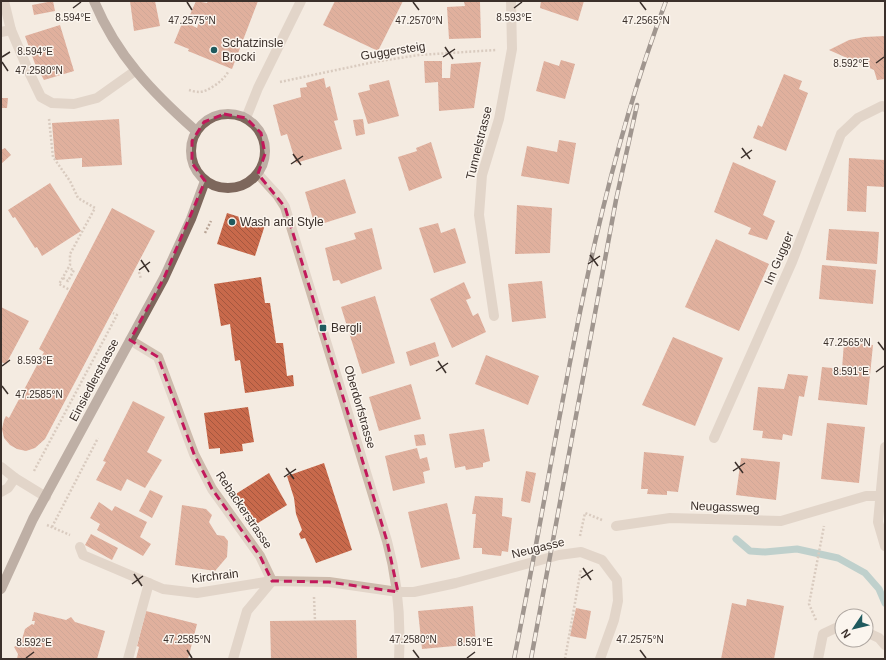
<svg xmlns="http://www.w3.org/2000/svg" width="886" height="660" font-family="Helvetica,sans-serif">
  <defs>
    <pattern id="building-back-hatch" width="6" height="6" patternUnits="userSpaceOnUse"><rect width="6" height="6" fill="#c8694b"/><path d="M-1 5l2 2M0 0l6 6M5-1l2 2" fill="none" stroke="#a4573f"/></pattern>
  </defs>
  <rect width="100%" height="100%" fill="#f4ebe1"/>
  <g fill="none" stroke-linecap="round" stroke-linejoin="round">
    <path stroke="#7fb0b2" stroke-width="7" d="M736,539L750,551L765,552L797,549L838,558L865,573L879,589L885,603"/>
  </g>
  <g fill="url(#building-back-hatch)">
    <path d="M53,1L55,11L34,15L32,5Z"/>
    <path d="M130,1H155L160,26L134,31Z"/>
    <path d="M196,1L207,3L208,1H258L232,69L188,51L189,49L174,43L183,21L197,28L199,22L189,17Z"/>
    <path d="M335,1H403L378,51L323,25Z"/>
    <path d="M541,1H584L578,21L540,8Z"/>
    <path d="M464,2H480L481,38L449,39L447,7L465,6Z"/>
    <path d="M60,25L74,71L44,80L35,64L25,36Z"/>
    <path d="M885,36V79L877,80L874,70L829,50L849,40L864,37Z"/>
    <path d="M561,60L575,64L565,99L536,91L544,61L559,66Z"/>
    <path d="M424,61H442V78H450L451,64L481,62L474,108L439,111L438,82L425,83Z"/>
    <path d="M784,74L802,81L799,89L808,93L786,151L753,138L758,125L762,127Z"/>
    <path d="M324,78L326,88L330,86L338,120L334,121L342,149L296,163L287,134L281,136L273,105L301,97L300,88L307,87L306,83Z"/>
    <path d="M389,80L399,116L368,124L358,93L370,90L369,85Z"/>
    <path d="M1,98H8L7,108H1Z"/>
    <path d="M119,119L122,165L82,167V158L55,160L52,123Z"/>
    <path d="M363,119L365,134L356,136L353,120Z"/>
    <path d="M559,140L576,143L569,184L521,176L527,146L557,152Z"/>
    <path d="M431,142L442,178L409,191L398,157L417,151L416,148Z"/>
    <path d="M5,148L11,155L1,164V150Z"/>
    <path d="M849,158L885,160V187L867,186L866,212L847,211Z"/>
    <path d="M733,162L776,181L763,215L775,221L767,240L748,234L751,228L714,212Z"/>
    <path d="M345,179L356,213L315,226L305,192Z"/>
    <path d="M50,183L81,231L42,256L37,247L35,248L15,217L13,218L8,210Z"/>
    <path d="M517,205L552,208L550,253L515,254Z"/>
    <path d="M112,208L155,231L45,439L35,448L26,451L17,449L10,445L4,438L2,429L4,420L6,416L9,418L44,352L39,349Z"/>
    <path d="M227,213L265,225L255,256L217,244Z"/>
    <path d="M438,223L441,233L455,228L466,263L434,273L419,228Z"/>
    <path d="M372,228L382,269L341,284L339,280L333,281L325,248L356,239L354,233Z"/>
    <path d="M829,229L879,232L877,264L826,260Z"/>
    <path d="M716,239L769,264L739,331L685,307Z"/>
    <path d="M822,265L876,270L873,304L819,299Z"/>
    <path d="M261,277L265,303H270L276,343H283L287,376L293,375L294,386L245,393L240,360L235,361L230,324L221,326L214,284Z"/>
    <path d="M542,281L546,318L512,322L508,284Z"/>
    <path d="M464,282L471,298L466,300L473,316L478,313L486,332L452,348L430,299Z"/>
    <path d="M375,296L395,363L362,374L341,307Z"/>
    <path d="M1,307L29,321L6,364L1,362Z"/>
    <path d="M673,337L723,358L695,426L642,405Z"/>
    <path d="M435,342L439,356L410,366L406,352Z"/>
    <path d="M844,342L873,345L867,405L818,400L822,367L842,369Z"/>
    <path d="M486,355L539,376L528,405L475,384Z"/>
    <path d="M788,374L808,376L804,397L799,396L792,436L783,434L782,440L762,438L763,431L753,430L758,387L784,389Z"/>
    <path d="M411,384L421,419L379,431L369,397Z"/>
    <path d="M133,401L165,417L147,452L162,460L145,488L127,479L121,491L96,480L106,462L103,461Z"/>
    <path d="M248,407L254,442L242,444L243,451L220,454V448L209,449L204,413Z"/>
    <path d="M827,423L865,427L859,483L821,479Z"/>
    <path d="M484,429L490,461L483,463V467L466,470L465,466L455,468L449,434Z"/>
    <path d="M424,434L426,445L416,446L414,435Z"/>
    <path d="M417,448L420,459L427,457L430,470L423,472L425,483L393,491L385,456Z"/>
    <path d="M644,452L684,456L678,492L667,491V495L647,494L648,489H641Z"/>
    <path d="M741,458L780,462L776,500L736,495Z"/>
    <path d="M324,463L352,550L316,563L305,538L301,539L299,534L302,530L296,514L294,498L287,476Z"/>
    <path d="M526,471L536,473L530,503L521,501Z"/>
    <path d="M269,473L287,505L250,528L231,497Z"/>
    <path d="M150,490L163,496L152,518L139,511Z"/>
    <path d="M475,496L503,498L502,516L512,518L508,552L502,551L501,556L482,554V548H473L476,514H472Z"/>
    <path d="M99,502L112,511L115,506L147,522L140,537L151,544L143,556L97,530L100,524L90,518Z"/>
    <path d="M447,503L460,559L421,568L408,512Z"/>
    <path d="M182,505L206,509L212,515L209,522L217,535L224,536L228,541L227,557L215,571L175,565Z"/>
    <path d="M91,534L118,548L112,560L85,545Z"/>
    <path d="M747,599L784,606L774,659H721L732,603L746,606Z"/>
    <path d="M473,606L476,644L422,649L418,611Z"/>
    <path d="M576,608L591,611L586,639L570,636Z"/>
    <path d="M146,611L197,624L188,659H136L139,647L137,646Z"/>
    <path d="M34,612L66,620L71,617L75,622L105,631L97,659H17L18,654L14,647L21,643L25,629L32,624L34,625L35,621H32Z"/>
    <path d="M356,620L357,659H271L270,621Z"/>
  </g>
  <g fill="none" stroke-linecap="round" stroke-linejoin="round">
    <g stroke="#b9a596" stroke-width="2.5" stroke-dasharray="2 2" stroke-linecap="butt">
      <path d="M280,82L374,62L419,55L496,50"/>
      <path d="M189,90C192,91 196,92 199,92C208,92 224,80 228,72"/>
      <path d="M49,119L53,157L70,181L78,198L95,208L70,254V265L59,284L70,290"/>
      <path d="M205,233L211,221"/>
      <path d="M139,272L141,279"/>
      <path d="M63,278L68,281L74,270L68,268"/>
      <path d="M34,471L117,315L113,313"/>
      <path d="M47,525L70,535"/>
      <path d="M52,527L98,438"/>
      <path d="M580,536L585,513L602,520"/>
      <path d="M314,597L315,621"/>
      <path d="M816,620L809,604L824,526"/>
      <path d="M565,659L581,569"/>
    </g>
    <g stroke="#cdbbac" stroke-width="10">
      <path d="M4,1L11,30L29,72L41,97L52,103L74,104L97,98L135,71"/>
      <path d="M1,32L11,30"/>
      <path d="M246,118L258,88L301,1"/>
      <path d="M258,174L278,196L285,207L387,541C398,581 401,618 399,659"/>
      <path d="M494,316L479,215L482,175L499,119L512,49L511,1"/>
      <path d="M130,340L158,357L194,454L212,489L260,556L272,581L247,611L233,659"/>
      <path d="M714,438L792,262L841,134L858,118L882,106L885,107"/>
      <path d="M885,447L878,522L885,546"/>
      <path d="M1,467L15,478L46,497"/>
      <path d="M1,492L8,488L15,478"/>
      <path d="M616,526L670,518L781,521L866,496H885"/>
      <path d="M80,547L83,555L163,589L197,593L272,581L329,582L398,592H414L456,583L559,555L581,552L602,560L617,580L618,601L614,620L600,659"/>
      <path d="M866,632L879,638L885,645"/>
      <path d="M128,659L149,583"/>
      <path d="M818,659L823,634L842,625"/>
    </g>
    <g stroke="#7d675c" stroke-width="10">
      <path d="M94,1C117,56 152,92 196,131"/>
      <circle cx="228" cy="151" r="37"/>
      <path d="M1,589L33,519L164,278L191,219L205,181"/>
    </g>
    <defs>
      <g id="rail">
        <path d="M514,659C559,439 586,212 666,1"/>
        <path d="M531,659L616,200L637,105"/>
      </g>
    </defs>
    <use href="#rail" stroke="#3b302b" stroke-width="4.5"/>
    <use href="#rail" stroke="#fbf5ee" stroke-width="3" stroke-dasharray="9" stroke-linecap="butt"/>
  </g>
  <path d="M0 0H886V660H0ZM224,114L246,118L261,133L265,154L258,174L285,207L387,541L398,592L329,582L272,581L260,556L212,489L194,454L158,357L130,340L164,278L205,181L192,163V141L204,122Z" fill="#f4ebe1" fill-opacity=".55" fill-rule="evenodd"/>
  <path fill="none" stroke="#c2185b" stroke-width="3" stroke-dasharray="8 5" stroke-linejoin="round" d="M224,114L246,118L261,133L265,154L258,174L285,207L387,541L398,592L329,582L272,581L260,556L212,489L194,454L158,357L130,340L164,278L205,181L192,163V141L204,122Z"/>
  <path fill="none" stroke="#3b302b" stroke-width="1.5" d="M187,2L192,10M413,2L419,10M640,2L646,10M73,8L81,2M514,8L522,2M445,47L453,59M2,57L10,52M443,57L455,49M2,62L8,71M876,63L884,57M742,148L750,159M293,154L301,165M741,158L752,150M291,164L303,156M590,255L598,266M141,260L149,272M588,264L600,256M139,270L150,262M878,342L884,350M438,361L446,373M2,366L10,360M436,371L448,363M876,372L884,366M2,386L8,394M735,462L743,473M286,468L294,479M733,471L745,463M284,477L296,469M583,568L591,580M134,574L142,586M581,578L593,570M132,584L143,576M187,650L192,658M413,650L419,658M640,650L646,658M26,658L34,652M467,658L475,652"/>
  <g fill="#1f5a5e" stroke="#fbf5ee" stroke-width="1.5">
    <circle cx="214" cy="50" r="4"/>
    <circle cx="232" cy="222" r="4"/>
    <rect x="319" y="324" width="8" height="8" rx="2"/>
  </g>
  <g text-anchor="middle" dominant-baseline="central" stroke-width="3" stroke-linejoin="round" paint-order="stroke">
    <g font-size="12" fill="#3b302b" stroke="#fbf5ee" text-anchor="start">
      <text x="222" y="43">Schatzinsle<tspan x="222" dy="14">Brocki</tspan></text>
      <text x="240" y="222">Wash and Style</text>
      <text x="331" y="328">Bergli</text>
    </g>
    <g font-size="12" fill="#3b302b" stroke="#fbf5ee">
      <text transform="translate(393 51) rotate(-9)">Guggersteig</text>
      <text transform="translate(479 143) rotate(-76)">Tunnelstrasse</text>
      <text transform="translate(779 258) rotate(-67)">Im Gugger</text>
      <text transform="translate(94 380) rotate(-62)">Einsiedlerstrasse</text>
      <text transform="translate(360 407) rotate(74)">Oberdorfstrasse</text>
      <text transform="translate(725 507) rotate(2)">Neugassweg</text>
      <text transform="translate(244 510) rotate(56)">Rebackerstrasse</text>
      <text transform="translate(538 548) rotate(-14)">Neugasse</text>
      <text transform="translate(215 576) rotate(-7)">Kirchrain</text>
    </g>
  </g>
  <g font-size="10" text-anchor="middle" fill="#3b302b" stroke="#fbf5ee" stroke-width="3" stroke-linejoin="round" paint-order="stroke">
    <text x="514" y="21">8.593°E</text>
    <text x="73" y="21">8.594°E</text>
    <text x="192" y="24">47.2575°N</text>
    <text x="419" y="24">47.2570°N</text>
    <text x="646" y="24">47.2565°N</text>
    <text x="35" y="55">8.594°E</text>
    <text x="851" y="67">8.592°E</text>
    <text x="39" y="74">47.2580°N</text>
    <text x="847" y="346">47.2565°N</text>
    <text x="35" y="364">8.593°E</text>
    <text x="851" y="375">8.591°E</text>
    <text x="39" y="398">47.2585°N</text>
    <text x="187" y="643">47.2585°N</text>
    <text x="413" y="643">47.2580°N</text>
    <text x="640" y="643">47.2575°N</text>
    <text x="34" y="646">8.592°E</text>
    <text x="475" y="646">8.591°E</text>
  </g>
  <rect width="886" height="660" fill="none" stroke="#3b302b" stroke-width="4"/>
  <g transform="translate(854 628) rotate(235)"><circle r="19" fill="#fbf5ee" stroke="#aea6a0"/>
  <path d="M0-3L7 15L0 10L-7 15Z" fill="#1f5a5e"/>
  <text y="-6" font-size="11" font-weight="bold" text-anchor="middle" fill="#3b302b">N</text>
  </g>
</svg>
